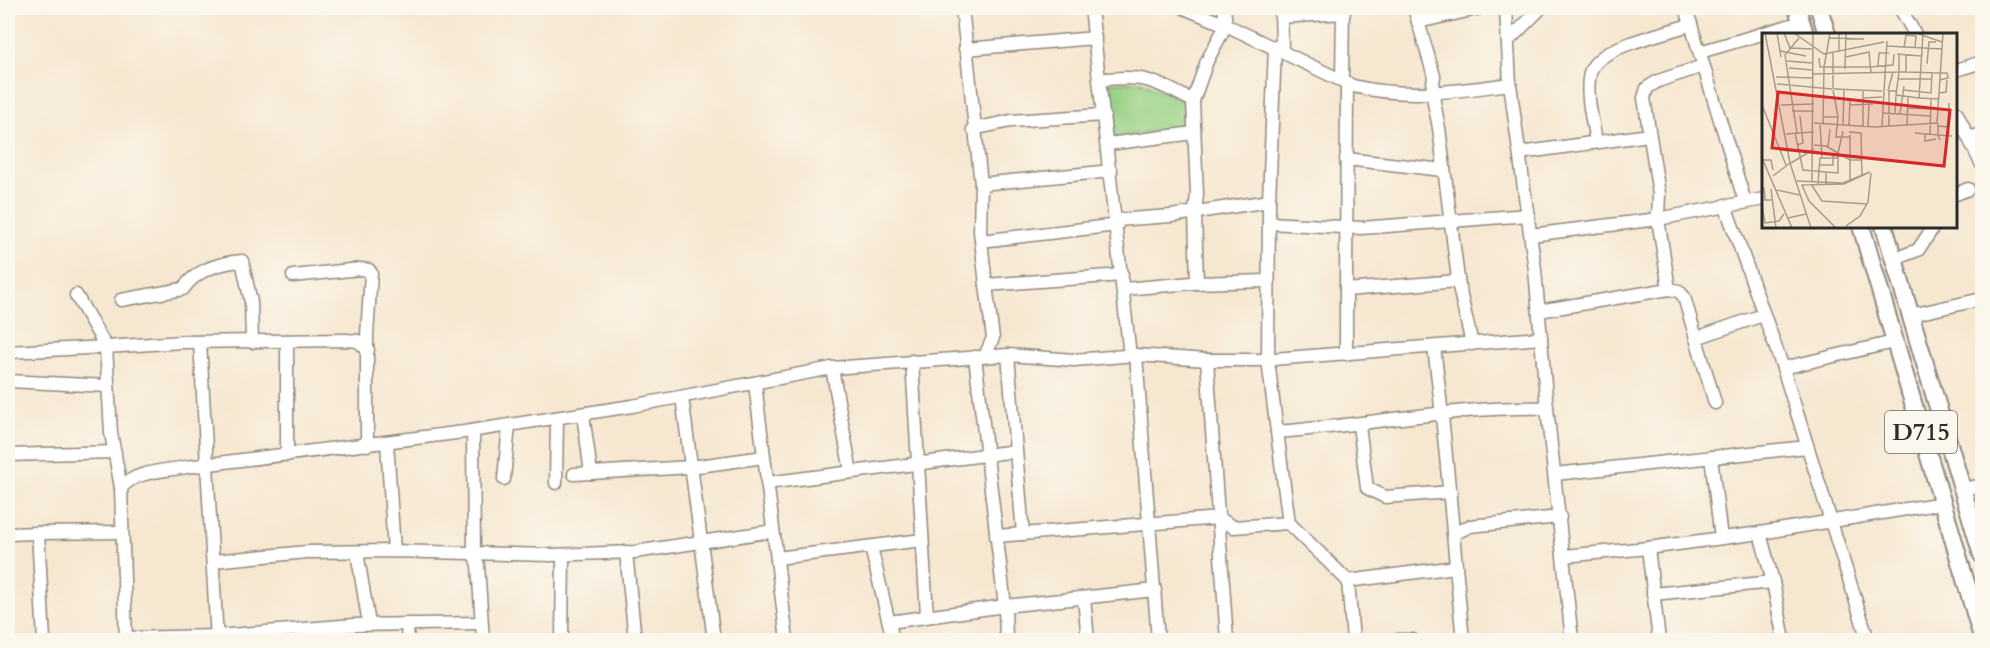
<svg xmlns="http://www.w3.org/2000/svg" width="1990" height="648" font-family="Cardo,serif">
  <rect width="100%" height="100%" fill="#fbf7ec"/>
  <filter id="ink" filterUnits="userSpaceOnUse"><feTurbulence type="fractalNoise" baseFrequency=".0167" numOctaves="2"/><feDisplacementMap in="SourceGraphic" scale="12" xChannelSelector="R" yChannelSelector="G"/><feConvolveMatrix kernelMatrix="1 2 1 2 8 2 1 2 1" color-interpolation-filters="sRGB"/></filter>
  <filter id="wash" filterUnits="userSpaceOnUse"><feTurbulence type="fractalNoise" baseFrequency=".008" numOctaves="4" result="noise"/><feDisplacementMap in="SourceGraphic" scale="24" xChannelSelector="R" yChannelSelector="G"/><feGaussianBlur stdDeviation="1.35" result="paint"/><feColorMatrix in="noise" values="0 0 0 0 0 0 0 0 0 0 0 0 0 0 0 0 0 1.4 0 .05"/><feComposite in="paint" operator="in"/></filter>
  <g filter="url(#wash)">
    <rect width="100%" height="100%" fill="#f6e7d0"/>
    <path fill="#96d083" stroke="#607e57" stroke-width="1.5" d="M1141,81L1189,104L1190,127L1112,138L1104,83Z"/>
  </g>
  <g filter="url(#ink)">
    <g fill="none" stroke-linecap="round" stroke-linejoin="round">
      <defs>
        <g id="minor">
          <path d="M962,8L981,184L980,231L986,285L1122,275"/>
          <path d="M1091,8L1130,356"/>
          <path d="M1184,8L1226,25L1224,8"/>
          <path d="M1281,8L1282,50"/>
          <path d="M1414,8L1434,76L1432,92L1439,128L1459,287L1472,344"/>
          <path d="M1506,8L1510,84L1535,270L1547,408L1572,640"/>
          <path d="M1686,8L1745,202"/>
          <path d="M1900,8L1915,34"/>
          <path d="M1281,17L1344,13"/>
          <path d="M1418,22L1481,8"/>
          <path d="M1508,41L1541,8"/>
          <path d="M965,49L1095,38"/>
          <path d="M1700,52L1802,22"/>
          <path d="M1703,66L1658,81L1647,88L1644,98L1659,194L1658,219L1669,289L1679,291L1684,297L1715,403"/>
          <path d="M1956,70L1982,62"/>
          <path d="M1342,79L1343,8"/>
          <path d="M1100,80C1145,74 1154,81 1193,101"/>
          <path d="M1956,112L1982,165"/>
          <path d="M973,129L1011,121L1104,115"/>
          <path d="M1969,138L1982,134"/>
          <path d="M1596,142C1593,122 1585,94 1590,73C1597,45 1667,34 1691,24"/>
          <path d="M1108,144L1194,133"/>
          <path d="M1520,153L1649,135"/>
          <path d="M1346,159L1443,170"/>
          <path d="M981,184L1111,171"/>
          <path d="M1956,194L1968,189"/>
          <path d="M1269,201L1275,47"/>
          <path d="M1725,205L1783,368L1868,640"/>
          <path d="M1116,220L1171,216L1269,201L1268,360L1277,432C1367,425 1457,406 1547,408"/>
          <path d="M1269,223L1361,228L1528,215"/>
          <path d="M1531,235L1658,219L1764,199"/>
          <path d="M981,241L1117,225"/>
          <path d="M1894,259L1918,250L1934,226"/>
          <path d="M293,276L360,269L369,270L371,273L367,335V445"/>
          <path d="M1197,283L1195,212L1197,194L1193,101L1207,61L1226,25L1353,86C1406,99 1457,91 1510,84"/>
          <path d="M1124,289L1192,283L1268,281"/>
          <path d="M1346,290L1347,83"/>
          <path d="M121,300L183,289C196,270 218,263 242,261L251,302L252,342"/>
          <path d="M1539,311L1669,289"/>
          <path d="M1911,315L1982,299"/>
          <path d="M1696,338L1763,315"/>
          <path d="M200,342L217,640"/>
          <path d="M1434,348C1447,445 1453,543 1463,640"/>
          <path d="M8,352L106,347L76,295"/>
          <path d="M1346,354V290L1458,281"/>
          <path d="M1008,355L1023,534"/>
          <path d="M1136,355L1158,640"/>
          <path d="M985,356L993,338L986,285"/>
          <path d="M975,357L1005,606L1006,640"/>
          <path d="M1207,360L1227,640"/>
          <path d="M912,361L927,616"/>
          <path d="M832,368L851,472"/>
          <path d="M1783,368L1894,342"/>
          <path d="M8,381L107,386"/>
          <path d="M755,384L787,640"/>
          <path d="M682,397L714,640"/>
          <path d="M583,414L591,473"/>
          <path d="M1359,425L1367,488L1385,497L1451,492"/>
          <path d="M473,431L474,554L478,565L483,640"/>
          <path d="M1277,432L1289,523L1348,581L1353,640"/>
          <path d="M387,442L394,551"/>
          <path d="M8,455L115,452"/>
          <path d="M287,455V341"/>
          <path d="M1711,457L1721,538"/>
          <path d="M574,474L691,467L764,457"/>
          <path d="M1555,474L1807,447"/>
          <path d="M504,479L509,425"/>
          <path d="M556,483L557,418"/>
          <path d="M767,483L1016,451"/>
          <path d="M121,488L111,433L106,347L182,342L346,340L358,341L368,350"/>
          <path d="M1963,489L1982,485"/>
          <path d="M38,533L121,532"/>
          <path d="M1760,533L1773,582L1784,640"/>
          <path d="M8,534L38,533L44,640"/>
          <path d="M1453,534L1470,526L1560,517"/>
          <path d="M996,536L1219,518L1233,527L1289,523"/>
          <path d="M871,547L893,640"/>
          <path d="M1648,548L1659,640"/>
          <path d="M357,552L369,624"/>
          <path d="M626,552L635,640"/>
          <path d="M1564,556L1648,548L1760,533L1943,503"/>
          <path d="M777,558L922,540"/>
          <path d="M213,561L307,552L391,551L550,555L635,552L773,531"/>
          <path d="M1348,581L1456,567"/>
          <path d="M1653,594L1773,582"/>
          <path d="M1084,598L1088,640"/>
          <path d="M889,622L1005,606L1155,590"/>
          <path d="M8,623L9,640"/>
          <path d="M125,638L217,636L354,625L481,623"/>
          <path d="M126,640L121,488C134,471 166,471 186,467L464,432L632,406L832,368L1008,355L1074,360L1136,355L1207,360H1260L1541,338"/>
          <path d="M407,640L408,624"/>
          <path d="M562,640L563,555"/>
          <path d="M1398,640H1413"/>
        </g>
        <g id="highway">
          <path d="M1797,8L1805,34"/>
          <path d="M1819,8L1827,34"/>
          <path d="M1861,226L1982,637"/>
          <path d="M1884,226L1982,555"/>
        </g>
      </defs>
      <use href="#minor" stroke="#90897e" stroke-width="15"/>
      <use href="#highway" stroke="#90897e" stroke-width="20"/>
      <use href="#minor" stroke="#fff" stroke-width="12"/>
      <use href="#highway" stroke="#fff" stroke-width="16"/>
    </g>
  </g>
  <g text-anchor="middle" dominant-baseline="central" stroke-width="6" stroke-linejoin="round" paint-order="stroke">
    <rect fill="#fbf7ec" stroke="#696865" stroke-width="1.5" x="1885" y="411" width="72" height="42" rx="4.5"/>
    <g font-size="24" font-weight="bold" fill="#2b2b2b">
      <text x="1921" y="432">D715</text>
    </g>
  </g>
  <g transform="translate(1762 33)">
    <rect width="195" height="195" fill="#f6e7d0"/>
    <path fill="none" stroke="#a59c8e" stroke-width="1.5" d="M3,0L28,130L49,195M15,0L18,18M22,0L28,15L50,16M32,0L62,21L122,9M77,0V19M154,0L180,9M161,0L157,65L177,66M67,5L102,6M125,13L180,16M142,15L144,2L154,3L153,15M71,20V56M135,21L159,23M144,22V39L178,40M19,24L18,18L44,23M84,24L107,19L109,40M57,25L58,34H109L131,32L132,21M25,28L50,30M165,31L167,9H174M116,33L117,20H127M27,35L50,37M83,36L84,0M144,39H137L134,62L157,65M50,41L137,39V21M14,44L50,45M136,46H170M178,47L186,45L185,40H178M15,51L70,56M72,56L120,58M71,57L76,84M141,57L169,60L170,39M101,58V93M126,58L131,39M178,60L184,59L185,47M101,65L120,64M0,72L24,132M19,72L52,71M88,72L111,71M146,75L171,76M30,78H52M120,80L169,83M133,80L134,62M138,80L142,53M61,84H76L74,104H88M52,90L113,94L175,90L181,0M58,90L60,125M61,90L62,34L68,0M81,91L82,57M87,92L88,65M145,92L146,64M120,93L125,8M127,93V58H134M176,93L186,94L187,70M106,94L107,71M87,99L99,100L100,143M33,100L41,137L64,139M35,100L23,22L37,5M153,100L176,102V90M24,101L52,99M163,101V108L174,106M88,102V147M168,102L169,65M178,107L176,102L190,103M35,112L41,110L38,83M52,112L64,113L76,120L81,98M66,114L68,96M0,125L30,195M1,127H9L11,137M29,130L52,116M57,132H71V123M11,143L28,130M35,148L81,150L108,139L82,151L40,152L47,168L74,195M50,149L51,0M49,151L60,168L105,171M56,151L58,125H76M64,151V139L76,140V120L88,127H99M2,154L3,167H10M9,156L14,195M15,157L38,162M0,172L3,190L17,188L22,181M26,185L44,181M84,193L98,183L106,169L109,140"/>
    <path fill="#d62828" fill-opacity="0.15" stroke="#d62828" stroke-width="3" d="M16,59L188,77L182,133L10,115Z"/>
    <rect width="195" height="195" fill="none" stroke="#2b2b2b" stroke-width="3"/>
  </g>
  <rect width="1990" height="648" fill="none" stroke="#fbf7ec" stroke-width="30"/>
</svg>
